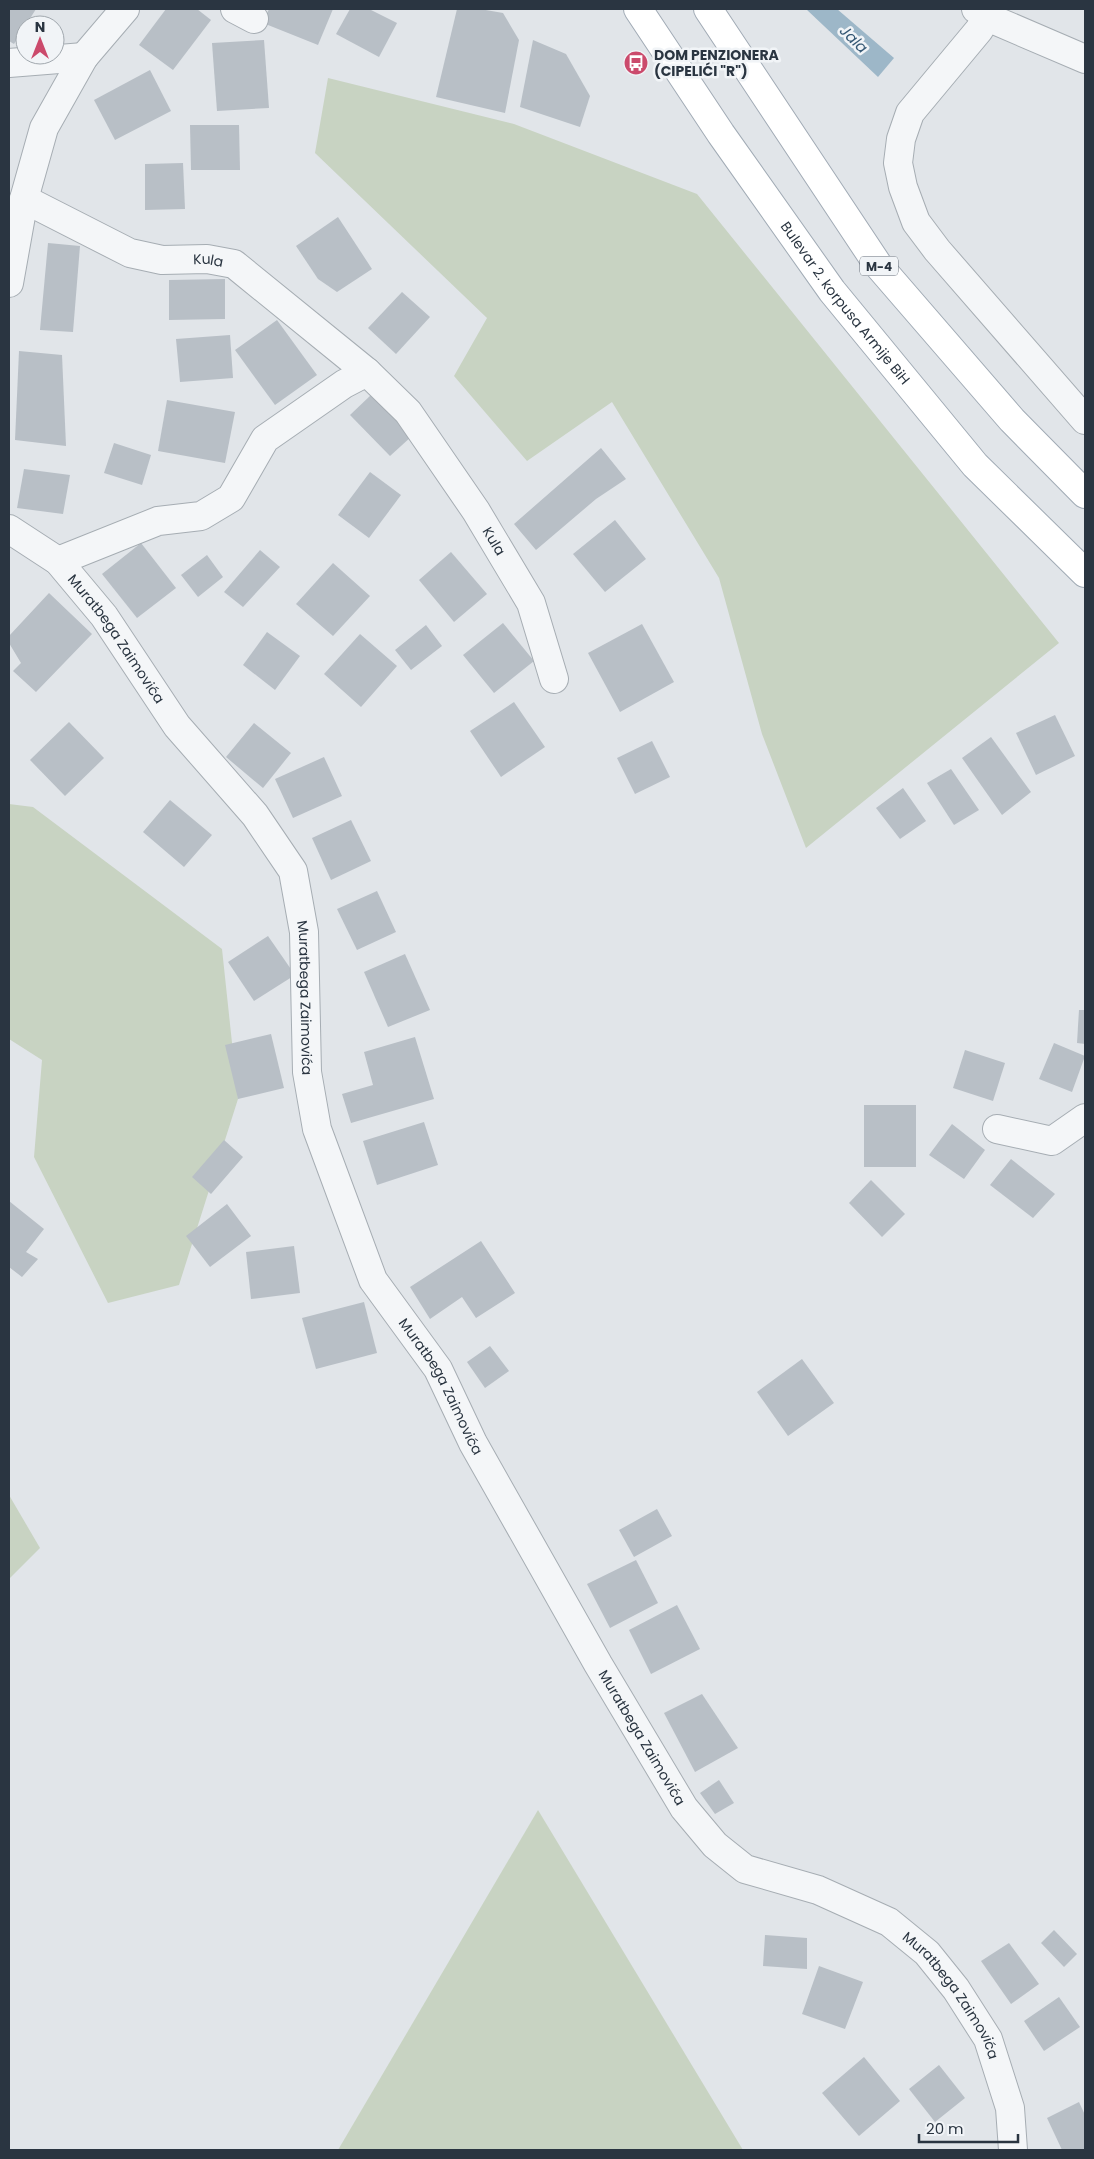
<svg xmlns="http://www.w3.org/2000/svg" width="1094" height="2159" font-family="Poppins,sans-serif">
  <rect width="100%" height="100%" fill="#e1e5e9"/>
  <g fill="#c8d3c2">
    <path d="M328,78L514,124L697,194L1059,643L806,848L762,734L719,578L612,402L527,461L454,376L487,318L315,153Z"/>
    <path d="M9,804L33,807L222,949L238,1099L179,1285L108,1303L34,1157L42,1060L9,1039Z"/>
    <path d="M9,1495L40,1548L9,1579Z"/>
    <path d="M538,1810L743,2150H338Z"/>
  </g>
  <path fill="#9db7c8" d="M806,9H837L894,58L878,77Z"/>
  <g fill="#b8bfc6">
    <path d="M9,9H36L14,44L9,41Z"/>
    <path d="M166,9H197L211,20L173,70L139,45Z"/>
    <path d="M269,9H333L318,45L263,23Z"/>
    <path d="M350,9H369L397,23L379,57L336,34Z"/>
    <path d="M457,9H480L503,13L519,40L505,113L436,97Z"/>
    <path d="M264,40L269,108L217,111L212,43Z"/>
    <path d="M533,40L566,54L590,96L580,127L520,107Z"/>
    <path d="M150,70L171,111L115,140L94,100Z"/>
    <path d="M190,125H239L240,170H191Z"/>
    <path d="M183,163L185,209L145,210V164Z"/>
    <path d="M338,217L372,269L337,292L318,279L296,246Z"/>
    <path d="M48,243L80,246L73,332L40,330Z"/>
    <path d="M225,279V319L169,320V280Z"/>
    <path d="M402,292L430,317L396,354L368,328Z"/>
    <path d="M277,320L317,375L275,405L235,350Z"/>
    <path d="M230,335L233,378L180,382L176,339Z"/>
    <path d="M19,351L62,355L66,446L15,440Z"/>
    <path d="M371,395L412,436L390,456L350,415Z"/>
    <path d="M167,400L235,412L225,463L158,451Z"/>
    <path d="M114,443L151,455L142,485L104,473Z"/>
    <path d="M601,448L626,479L596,499L536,550L514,524Z"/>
    <path d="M24,469L70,475L63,514L17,508Z"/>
    <path d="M370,472L401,495L369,538L338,515Z"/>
    <path d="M615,520L646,559L605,592L573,554Z"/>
    <path d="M141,543L176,588L137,618L102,574Z"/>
    <path d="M260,550L280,567L243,607L224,592Z"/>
    <path d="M451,552L487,594L454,622L419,580Z"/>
    <path d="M207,555L223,577L198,597L181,575Z"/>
    <path d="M333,563L370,596L333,636L296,604Z"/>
    <path d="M49,593L92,634L36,692L13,671L21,663L9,643V636Z"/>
    <path d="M503,623L534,661L494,693L463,655Z"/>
    <path d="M642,624L674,682L620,712L588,653Z"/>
    <path d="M426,625L442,646L411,670L395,650Z"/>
    <path d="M267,632L300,656L275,690L243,665Z"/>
    <path d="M360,634L397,666L361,707L324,674Z"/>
    <path d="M514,702L545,747L501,777L470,731Z"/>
    <path d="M1055,715L1075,756L1036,775L1016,733Z"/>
    <path d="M69,722L104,758L65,796L30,760Z"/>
    <path d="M254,723L291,753L263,788L226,757Z"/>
    <path d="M991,737L1031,792L1002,815L962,758Z"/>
    <path d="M652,741L670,777L635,794L617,758Z"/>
    <path d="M324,757L342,796L293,818L275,779Z"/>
    <path d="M951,769L979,810L954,825L927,783Z"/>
    <path d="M903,788L926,821L900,839L876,808Z"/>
    <path d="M170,800L212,835L184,867L143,832Z"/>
    <path d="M351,820L371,861L331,880L312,838Z"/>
    <path d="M377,891L396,932L357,950L337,909Z"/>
    <path d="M268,936L295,975L254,1001L228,962Z"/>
    <path d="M405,954L430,1010L388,1027L364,972Z"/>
    <path d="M1079,1010H1085V1044L1077,1043Z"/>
    <path d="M271,1034L284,1088L238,1099L225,1045Z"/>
    <path d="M415,1037L434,1099L351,1123L342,1094L373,1085L364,1052Z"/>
    <path d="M1054,1043L1085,1056L1072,1092L1039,1079Z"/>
    <path d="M965,1050L1005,1063L993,1101L953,1088Z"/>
    <rect x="864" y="1105" width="52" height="62"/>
    <path d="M424,1122L438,1165L377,1185L363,1141Z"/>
    <path d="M952,1124L985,1150L964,1179L929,1155Z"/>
    <path d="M224,1140L243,1157L211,1194L192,1177Z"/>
    <path d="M1011,1159L1055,1194L1033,1218L990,1185Z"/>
    <path d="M871,1180L905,1214L882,1237L849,1203Z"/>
    <path d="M9,1201L44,1229L26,1252L38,1259L22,1277L9,1267Z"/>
    <path d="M227,1204L251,1236L210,1267L186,1236Z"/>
    <path d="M481,1241L515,1293L476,1318L462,1297L430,1319L410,1287Z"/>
    <path d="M294,1246L300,1293L251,1299L246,1252Z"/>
    <path d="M364,1302L377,1353L316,1369L302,1318Z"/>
    <path d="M490,1346L509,1371L485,1388L467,1362Z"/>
    <path d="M802,1359L834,1403L788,1436L757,1392Z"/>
    <path d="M657,1509L672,1536L634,1557L619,1530Z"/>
    <path d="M636,1560L658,1603L610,1628L587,1584Z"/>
    <path d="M677,1605L700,1649L651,1674L629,1630Z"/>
    <path d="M702,1694L738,1748L695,1772L664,1713Z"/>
    <path d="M719,1780L734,1803L715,1814L700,1793Z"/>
    <path d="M1054,1930L1077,1954L1064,1967L1041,1943Z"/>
    <path d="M765,1935L807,1938V1969L763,1966Z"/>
    <path d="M1009,1943L1039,1984L1011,2004L981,1961Z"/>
    <path d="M819,1966L863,1982L845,2029L802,2014Z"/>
    <path d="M1059,1997L1080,2027L1044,2051L1024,2021Z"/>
    <path d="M864,2057L900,2101L859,2136L822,2093Z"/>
    <path d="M939,2065L965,2098L935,2122L909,2089Z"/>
    <path d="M1079,2102L1085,2115V2150H1062L1047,2118Z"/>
  </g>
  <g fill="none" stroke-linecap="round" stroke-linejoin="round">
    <defs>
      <g id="minor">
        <path d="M235,9L254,19"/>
        <path d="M976,9L987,17L1085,59"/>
        <path d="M987,17L979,30L910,113L901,139L898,163L903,187L916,222L937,250L1085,420"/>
        <path d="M9,63L84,57"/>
        <path id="s1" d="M24,199L130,253L162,260L207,259L234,264L367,372L408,412L476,511L531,603L554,679"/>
        <path d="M9,283L24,199L44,128L84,57L125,9"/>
        <path id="s2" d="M9,529L58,561L104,616L177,726L255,815L293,871L304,932L307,1072L317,1129L373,1280L438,1369L473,1443L598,1664L684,1808L715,1845L745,1869L818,1890L889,1922L927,1953L956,1989L988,2039L1010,2108L1013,2150"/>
        <path d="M58,561L158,521L201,516L231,498L265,439L344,384L367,372"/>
        <path d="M997,1129L1052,1141L1085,1118"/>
      </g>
      <g id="major">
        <path id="s3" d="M638,9L721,134L832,291L975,465L1085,573"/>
        <path d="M708,9L878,265L1012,420L1085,494"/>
      </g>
    </defs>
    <use href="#minor" stroke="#a6adb3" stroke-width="30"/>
    <use href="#major" stroke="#a1abb5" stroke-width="30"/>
    <use href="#minor" stroke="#f4f6f8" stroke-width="28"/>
    <use href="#major" stroke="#fff" stroke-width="28"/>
  </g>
  <defs>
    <symbol id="bus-disc" viewBox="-11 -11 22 22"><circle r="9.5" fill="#cb4a6c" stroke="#f1f4f7"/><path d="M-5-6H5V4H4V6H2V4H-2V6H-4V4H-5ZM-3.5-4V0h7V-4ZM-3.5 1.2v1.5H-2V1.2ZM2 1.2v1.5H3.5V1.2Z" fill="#fff"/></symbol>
  </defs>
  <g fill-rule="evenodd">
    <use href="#bus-disc" x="622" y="49" width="28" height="28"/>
  </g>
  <g text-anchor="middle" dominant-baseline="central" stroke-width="5" stroke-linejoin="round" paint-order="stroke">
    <rect fill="#f1f4f7" stroke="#666e78" stroke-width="1" x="860" y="256.5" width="38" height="19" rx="4"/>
    <g font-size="12" font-weight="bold" fill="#2a3541">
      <text x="879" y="266">M-4</text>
    </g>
    <g font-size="14" font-weight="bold" fill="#2a3541" stroke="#f1f4f7" text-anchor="start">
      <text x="654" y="55">DOM PENZIONERA<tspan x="654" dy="16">(CIPELIĆI "R")</tspan></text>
    </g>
    <g font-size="14" fill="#2a3541" stroke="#f1f4f7">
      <text stroke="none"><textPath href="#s1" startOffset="198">Kula</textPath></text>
      <text stroke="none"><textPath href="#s3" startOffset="360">Bulevar 2. korpusa Armije BiH</textPath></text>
      <text stroke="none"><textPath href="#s1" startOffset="608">Kula</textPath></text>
      <text stroke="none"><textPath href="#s2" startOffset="156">Muratbega Zaimovića</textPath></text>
      <text stroke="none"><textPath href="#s2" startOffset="576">Muratbega Zaimovića</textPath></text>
      <text stroke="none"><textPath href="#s2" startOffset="996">Muratbega Zaimovića</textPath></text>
      <text stroke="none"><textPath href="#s2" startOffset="1401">Muratbega Zaimovića</textPath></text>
      <text stroke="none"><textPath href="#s2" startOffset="1821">Muratbega Zaimovića</textPath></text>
    </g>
    <g font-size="15" font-style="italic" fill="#355874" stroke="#f1f4f7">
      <text transform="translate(854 39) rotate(44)">Jala</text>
    </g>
  </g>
  <rect width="1094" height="2159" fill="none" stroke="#2a3541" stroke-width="20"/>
  <g transform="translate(40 40)"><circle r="24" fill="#f1f4f7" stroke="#a1a8ae"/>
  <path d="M0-4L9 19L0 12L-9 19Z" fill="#cb4a6c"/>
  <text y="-8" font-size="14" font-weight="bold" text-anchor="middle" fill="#2a3541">N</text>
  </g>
  <path d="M919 2134v8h99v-8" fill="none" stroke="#2a3541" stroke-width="2.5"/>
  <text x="926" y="2134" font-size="15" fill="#2a3541" stroke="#f1f4f7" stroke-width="4" paint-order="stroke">20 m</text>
</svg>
